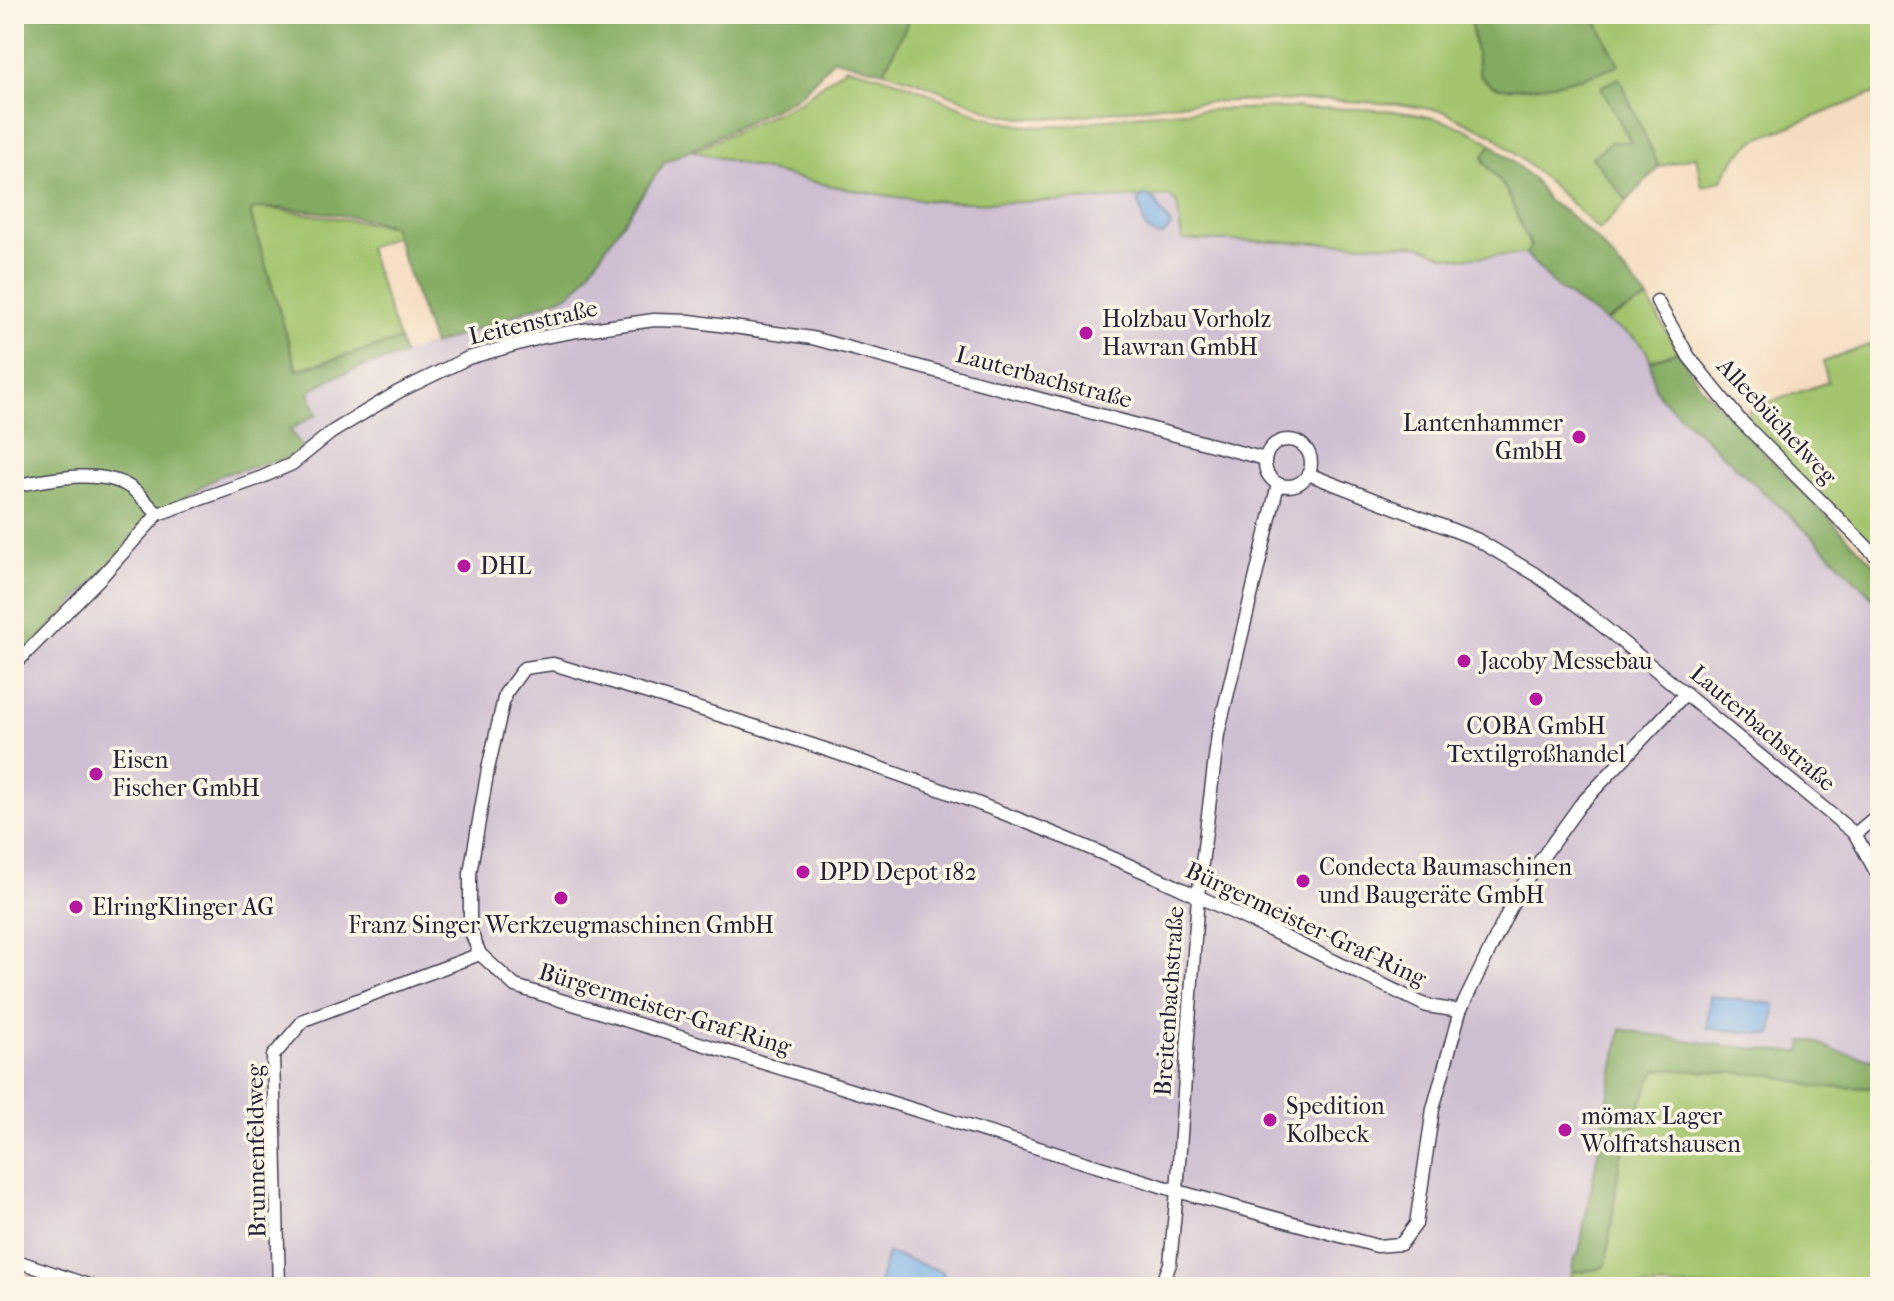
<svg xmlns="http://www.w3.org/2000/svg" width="1894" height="1301" font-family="'IM FELL French Canon',serif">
  <rect width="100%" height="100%" fill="#fcf5e5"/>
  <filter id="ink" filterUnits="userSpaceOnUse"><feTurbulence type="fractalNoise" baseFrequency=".0125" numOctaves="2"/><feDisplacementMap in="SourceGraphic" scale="16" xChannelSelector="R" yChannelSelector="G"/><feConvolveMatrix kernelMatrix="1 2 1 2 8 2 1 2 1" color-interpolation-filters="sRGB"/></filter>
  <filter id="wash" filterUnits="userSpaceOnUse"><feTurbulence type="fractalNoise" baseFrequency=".006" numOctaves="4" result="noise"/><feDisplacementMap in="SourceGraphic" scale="32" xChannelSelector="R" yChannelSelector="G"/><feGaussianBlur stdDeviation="1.8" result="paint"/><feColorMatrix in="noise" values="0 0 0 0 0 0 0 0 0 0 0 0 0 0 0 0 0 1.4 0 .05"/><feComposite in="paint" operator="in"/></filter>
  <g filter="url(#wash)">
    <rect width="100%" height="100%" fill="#f5dcc0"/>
    <path fill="#cebed2" d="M687,150L836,187L892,197L946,200H1031L1169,196L1177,203L1182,240L1419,245L1437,253L1507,256L1526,254L1556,287L1586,310L1641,342L1648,350L1654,385L1660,397L1815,539L1880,605V1061L1823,1047L1800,1052L1716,1046L1621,1029L1579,1253L1574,1258L1569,1287H62L14,1270V665L158,514L221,475L258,465L256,473L308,453L289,430L316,414L309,393L317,386L338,376L557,301L577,288L665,162Z"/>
    <g fill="#a3c46d" stroke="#627354" stroke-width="2">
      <path d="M912,14H1469L1480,76L1499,88C1539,86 1581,82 1618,65L1593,14H1880V91L1755,140L1737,156L1722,180L1702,187L1696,156L1659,167L1619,79L1602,89L1631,142L1592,157L1627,201L1599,230L1552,185L1493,135L1443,111L1397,104L1325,100L1232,101L1169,104L1063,118H1021L996,113L919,82L884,71Z"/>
      <path d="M846,67C870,72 894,79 916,88C953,103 990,124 1031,126C1069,129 1108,117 1146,114C1199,109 1251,108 1304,108C1368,109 1437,106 1492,144L1483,156L1484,162L1507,191L1531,249L1526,254L1459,258L1445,256L1419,245L1182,240L1177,203L1169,196C1080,199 976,209 889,196C823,187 758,168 693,151L799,102Z"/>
      <path d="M258,207L392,226L396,236L368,248L399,340L297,370L251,216V210Z"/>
      <path d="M1648,299L1678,351L1650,361C1646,339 1623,332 1605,321Z"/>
      <path d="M1880,341V560L1743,423L1750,409L1828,382L1823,362Z"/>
      <path d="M1663,1068L1773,1075L1817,1087L1880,1088V1287H1569L1572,1272L1597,1269L1606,1265L1620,1157C1622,1153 1625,1150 1628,1146C1639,1126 1639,1078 1663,1068Z"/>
    </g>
    <g fill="#82aa60" stroke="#52664e" stroke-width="2">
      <path d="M14,14H912L884,71L834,59L802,93L790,101L665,162L581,283L568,295L433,345L392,226C375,218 267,203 252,210L251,216L297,370L399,340L404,355C374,365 333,371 309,393L317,414L290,430L307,453L221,475L158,514L14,665Z"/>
      <path d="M1469,14H1593L1619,65C1589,78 1533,91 1501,88C1493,88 1486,82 1480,76Z"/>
      <path d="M1619,78L1659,167L1627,201L1592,157L1611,142H1631L1602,89V86Z"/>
      <path d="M1492,144L1535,181L1548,201L1566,212L1598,241L1648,299L1605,321L1556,287L1526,254L1531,245C1519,226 1515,205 1504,187C1498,176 1485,168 1483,156Z"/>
      <path d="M1678,351L1700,386L1746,435L1880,570V605L1815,539L1660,397L1654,385L1650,361Z"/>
      <path d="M1621,1029C1680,1040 1739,1049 1800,1052L1802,1050L1803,1041H1814L1835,1051L1880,1061V1088L1817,1087L1773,1075L1658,1069C1639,1096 1636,1130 1620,1157L1606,1265L1597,1269L1572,1272L1574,1258L1579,1253Z"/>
    </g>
    <g fill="#79afe8" stroke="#4e6892" stroke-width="2">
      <path d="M1144,195L1156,201C1158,212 1168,217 1171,227L1162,236C1136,231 1147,218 1138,201Z"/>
      <path d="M1710,996L1775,1004L1772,1035L1707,1028Z"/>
      <path d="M888,1253L942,1271L946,1280L957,1287H878Z"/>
    </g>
  </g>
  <g filter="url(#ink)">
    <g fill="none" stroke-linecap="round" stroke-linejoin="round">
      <defs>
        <g id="street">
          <path d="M1657,301L1689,357L1740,420L1880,560"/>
          <circle cx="1288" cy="463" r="23"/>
          <path d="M1308,474L1476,539L1535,574L1587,613L1855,834L1880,879"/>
          <path d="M14,486C47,480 101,467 131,488C141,495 149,506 158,514"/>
          <path d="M553,664C708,711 863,758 1013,817C1155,872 1290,940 1427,1006L1460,1011L1433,1109L1416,1224L1401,1244L1377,1246L1177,1191L515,986L480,954L470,930V873L488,769L505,694L524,668Z"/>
          <path d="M14,665L102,576L158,514L260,478L292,464L332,432L398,392L468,358L543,337L577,331L654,320L690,321L812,338L1265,459"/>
          <path d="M1855,834L1880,813"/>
          <path d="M1460,1011L1519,890L1580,805L1686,693"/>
          <path d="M14,1260L94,1287"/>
          <path d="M279,1287L273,1056L304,1020L480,954"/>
          <path d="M1161,1287L1170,1264L1177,1191L1198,896L1218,734L1278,484"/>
        </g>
      </defs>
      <use href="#street" stroke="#423e4f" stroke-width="15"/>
      <use href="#street" stroke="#fff" stroke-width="12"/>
    </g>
  </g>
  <g fill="#b5179e" stroke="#fcf5e5" stroke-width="3">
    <circle cx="1086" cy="333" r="8"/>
    <circle cx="1579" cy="437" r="8"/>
    <circle cx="464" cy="566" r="8"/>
    <circle cx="1464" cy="661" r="8"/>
    <circle cx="1536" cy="699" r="8"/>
    <circle cx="96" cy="774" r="8"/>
    <circle cx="803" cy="872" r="8"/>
    <circle cx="1303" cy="881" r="8"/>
    <circle cx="561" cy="898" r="8"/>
    <circle cx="76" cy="907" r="8"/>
    <circle cx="1270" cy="1120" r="8"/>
    <circle cx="1565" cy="1130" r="8"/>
  </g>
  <g text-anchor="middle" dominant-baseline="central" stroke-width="7" stroke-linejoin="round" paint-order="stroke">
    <g font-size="24" fill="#22223b" stroke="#fcf5e5" text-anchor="start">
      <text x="1102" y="319">Holzbau Vorholz<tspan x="1102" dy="28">Hawran GmbH</tspan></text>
      <text x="1563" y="423" text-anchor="end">Lantenhammer<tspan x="1563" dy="28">GmbH</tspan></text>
      <text x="480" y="566">DHL</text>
      <text x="1480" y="661">Jacoby Messebau</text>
      <text x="1536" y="726" text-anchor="middle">COBA GmbH<tspan x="1536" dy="28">Textilgroßhandel</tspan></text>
      <text x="112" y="760">Eisen<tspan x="112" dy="28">Fischer GmbH</tspan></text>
      <text x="1319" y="867">Condecta Baumaschinen<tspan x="1319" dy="28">und Baugeräte GmbH</tspan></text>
      <text x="819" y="872">DPD Depot 182</text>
      <text x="92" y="907">ElringKlinger AG</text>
      <text x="561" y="925" text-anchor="middle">Franz Singer Werkzeugmaschinen GmbH</text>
      <text x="1286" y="1106">Spedition<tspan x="1286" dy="28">Kolbeck</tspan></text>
      <text x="1581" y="1116">mömax Lager<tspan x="1581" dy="28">Wolfratshausen</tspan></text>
    </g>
    <g font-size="24" fill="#22223b" stroke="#fcf5e5">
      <text transform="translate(533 322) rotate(-13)">Leitenstraße</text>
      <text transform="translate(1044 377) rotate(15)">Lauterbachstraße</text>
      <text transform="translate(1777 421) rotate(47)">Alleebüchelweg</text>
      <text transform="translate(1763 728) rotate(40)">Lauterbachstraße</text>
      <text transform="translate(1306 924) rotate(25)">Bürgermeister-Graf-Ring</text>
      <text transform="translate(1169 1001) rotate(-86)">Breitenbachstraße</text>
      <text transform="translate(665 1009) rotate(17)">Bürgermeister-Graf-Ring</text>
      <text transform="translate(256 1151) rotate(-91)">Brunnenfeldweg</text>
    </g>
  </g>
  <rect width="1894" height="1301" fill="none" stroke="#fcf5e5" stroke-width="48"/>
</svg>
